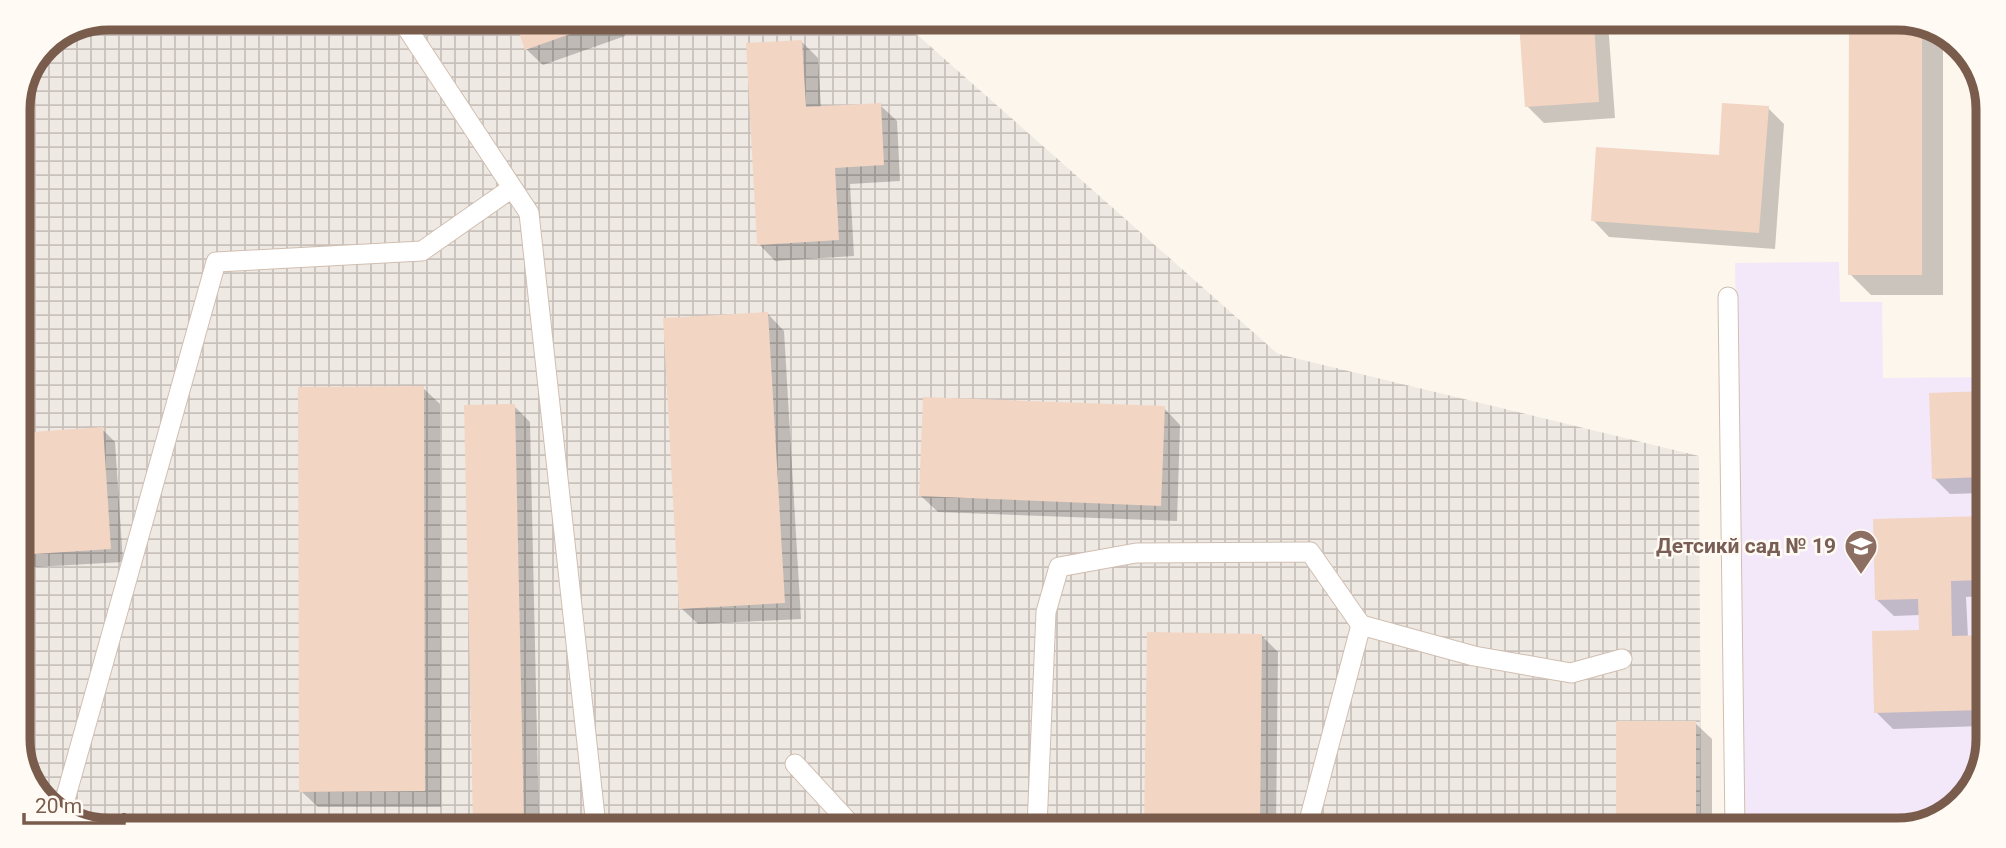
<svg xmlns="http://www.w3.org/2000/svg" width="2006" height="848" font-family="Roboto,sans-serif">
  <defs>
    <pattern id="industrial-grid" width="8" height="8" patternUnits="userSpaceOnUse" patternTransform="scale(1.75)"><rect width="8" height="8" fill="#efe9e4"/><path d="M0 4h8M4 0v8" fill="none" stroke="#c7c0bb"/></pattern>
  </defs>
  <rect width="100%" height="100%" fill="#fdf6ec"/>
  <path fill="url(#industrial-grid)" d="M109,18L905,20V24L1278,354L1699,456L1701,830L74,824L36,795L18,746V103L44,44Z"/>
  <path fill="#f3e8fa" d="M1839,262L1840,302H1882L1883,378L1986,377L1982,774L1948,815L1898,830H1743L1735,263Z"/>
  <g fill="#0003">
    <path d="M516,19H619L625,36L543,65L526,49Z"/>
    <path d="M1521,23H1608L1615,118L1544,123L1527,106Z"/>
    <path d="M1851,24H1932L1943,33V295H1871L1850,274Z"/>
    <path d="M802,42L818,58L821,108L880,105L897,121L900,181L850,184L854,256L775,261L759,244Z"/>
    <path d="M1768,108L1784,124L1775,249L1609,237L1593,220L1721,157Z"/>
    <path d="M768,314L784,331L801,619L698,624L681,608Z"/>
    <path d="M423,388L440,404L441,807H318L301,791Z"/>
    <path d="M1985,393L1984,498V493L1950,494L1934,478L1931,395Z"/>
    <path d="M514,406L530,422L539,825H475L466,407Z"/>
    <path d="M1164,408L1180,425L1177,521L938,512L921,496Z"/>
    <path d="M102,429L115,442L123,562L18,568V435Z"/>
    <path d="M1984,518L1983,596L1966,597L1968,637H1983L1982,726L1893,729L1876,712L1921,632L1920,615L1894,616L1877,600L1875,521Z"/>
    <path d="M1262,636L1278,652L1276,828H1146Z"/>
    <path d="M1618,723H1695L1712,739V830L1618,829Z"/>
  </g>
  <g fill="#f3d5c3">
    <path d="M514,19H610V20L525,50Z"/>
    <path d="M1519,23H1594L1599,102L1525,107Z"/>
    <path d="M1849,24H1922V275H1848Z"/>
    <path d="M802,40L806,107L881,103L884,165L835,168L839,240L757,245L746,43Z"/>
    <path d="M1722,103L1769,106L1759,233L1591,221L1596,147L1719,155Z"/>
    <path d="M768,312L785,603L679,609L663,318Z"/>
    <path d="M424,386L425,791L299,792L298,387Z"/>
    <path d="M1985,391V483L1982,477L1932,479L1929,393Z"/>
    <path d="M923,397L1165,406L1161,506L919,496Z"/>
    <path d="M515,404L524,825H473L464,405Z"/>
    <path d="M103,427L111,549L18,555V433Z"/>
    <path d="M1984,516V580L1951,581L1952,636L1983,635L1982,710L1874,713L1872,631L1919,630L1918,599L1875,600L1873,519Z"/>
    <path d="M1147,632L1262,634L1260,828H1144Z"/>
    <path d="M1616,721H1696V830L1616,829Z"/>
  </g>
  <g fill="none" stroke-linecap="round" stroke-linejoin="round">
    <defs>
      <g id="lane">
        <path d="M401,19L529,213L596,826"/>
        <path d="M1728,297L1735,830"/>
        <path d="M795,764L853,827"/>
        <path d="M61,814L216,262L422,251L512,188"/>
        <path d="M1037,827L1046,612L1059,567L1136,553L1310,552L1361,625"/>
        <path d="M1307,828L1361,625L1474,656L1571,673L1622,659"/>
      </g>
    </defs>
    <use href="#lane" stroke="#d1beb0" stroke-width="21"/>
    <use href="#lane" stroke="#fff" stroke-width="19"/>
  </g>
  <defs>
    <symbol id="school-pin" viewBox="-11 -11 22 30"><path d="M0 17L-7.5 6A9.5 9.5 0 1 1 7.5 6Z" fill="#8d6e63" stroke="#fffaf3"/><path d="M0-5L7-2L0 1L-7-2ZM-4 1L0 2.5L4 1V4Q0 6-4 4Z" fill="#fff"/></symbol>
  </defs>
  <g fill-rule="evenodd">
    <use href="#school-pin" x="1842" y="527" width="38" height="52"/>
  </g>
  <g text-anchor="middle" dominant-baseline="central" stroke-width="5" stroke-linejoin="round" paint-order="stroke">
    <g font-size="21" font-weight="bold" fill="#785e54" stroke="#fffaf3" text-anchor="end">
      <text x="1836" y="546">Детсикй сад № 19</text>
    </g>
  </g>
  <path d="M0 0H2006V848H0ZM109 30H1897A79 79 0 0 1 1976 109V739A79 79 0 0 1 1897 818H109A79 79 0 0 1 30 739V109A79 79 0 0 1 109 30Z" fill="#fffaf3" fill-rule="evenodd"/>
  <path fill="none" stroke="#7a5c4d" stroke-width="9" d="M109 30H1897A79 79 0 0 1 1976 109V739A79 79 0 0 1 1897 818H109A79 79 0 0 1 30 739V109A79 79 0 0 1 109 30Z"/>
  <path d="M24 813v10h100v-10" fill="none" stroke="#7a5c4d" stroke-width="3.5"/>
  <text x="35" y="813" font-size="21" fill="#7a5c4d" stroke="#fffaf3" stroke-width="5" paint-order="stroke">20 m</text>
</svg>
